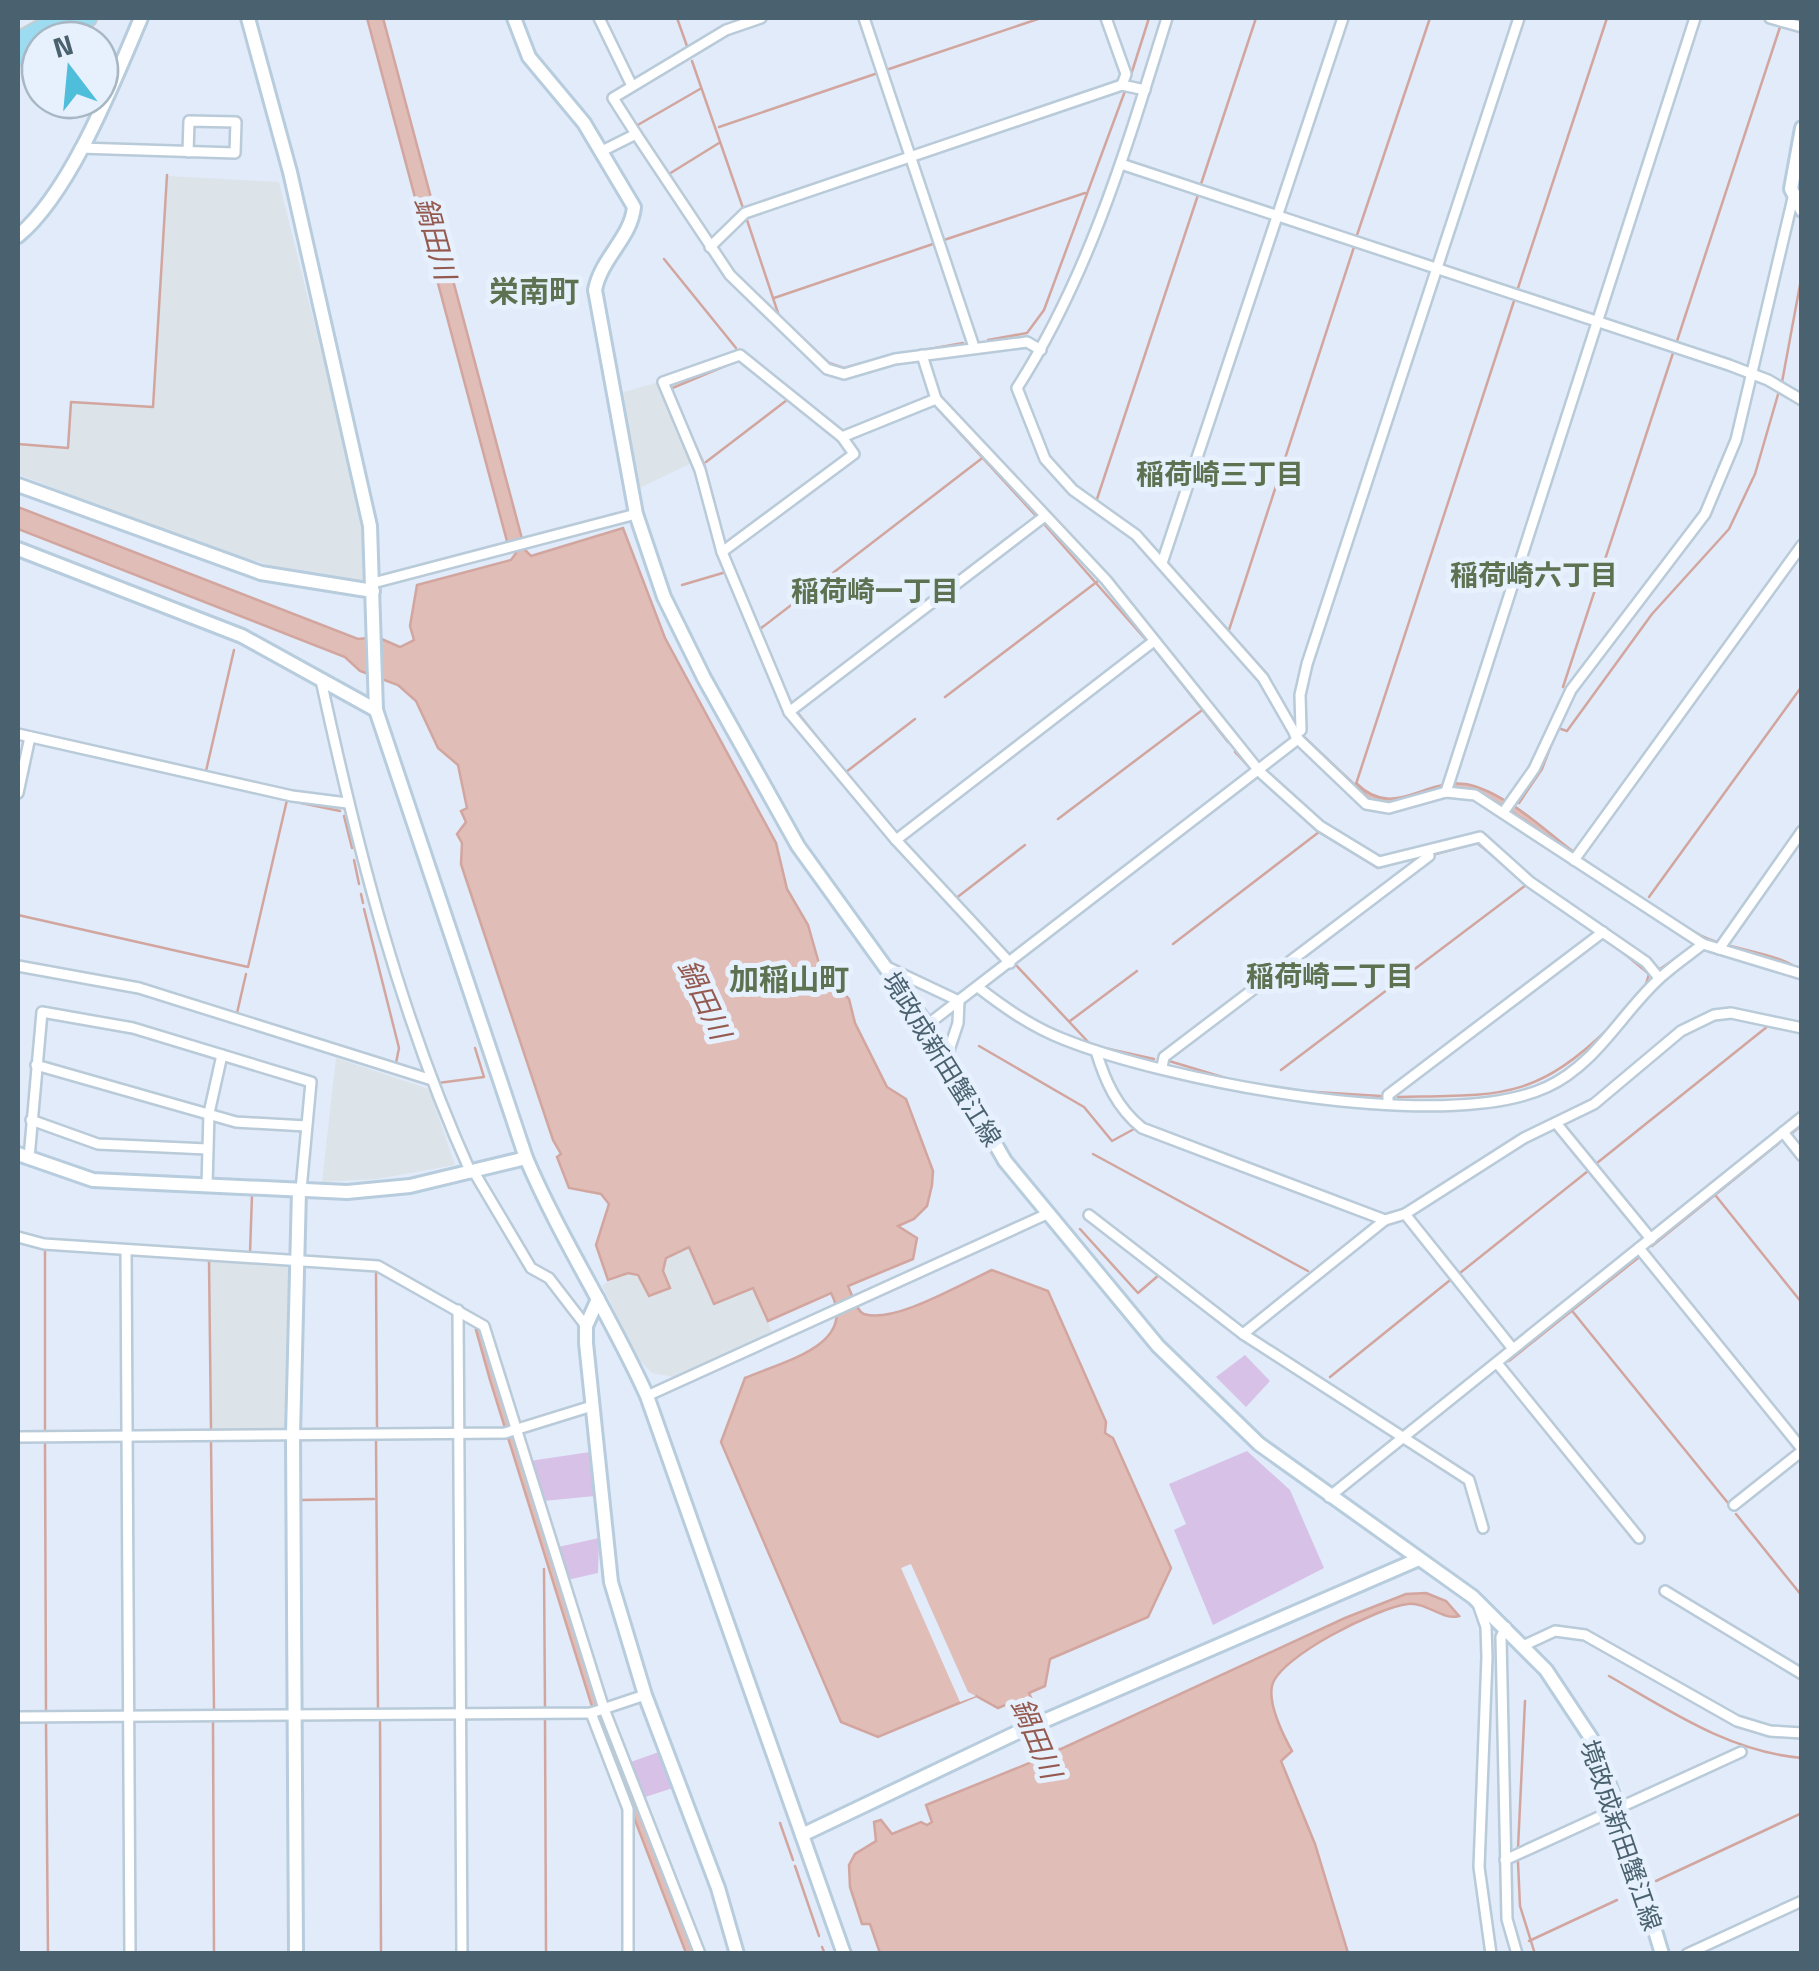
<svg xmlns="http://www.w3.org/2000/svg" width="1819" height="1971" font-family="'Titillium Web','Noto Sans JP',sans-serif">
  <rect width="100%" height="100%" fill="#e1ebfa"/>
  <g fill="#dce3e9">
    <path d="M167,176L279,182L366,530L365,580L358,583L296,574L158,529L18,474V444L67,448L71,402L153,407Z"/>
    <path d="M659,382L694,462L635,490L617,394Z"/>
    <path d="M336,1058L429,1089L455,1165L377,1179L322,1182Z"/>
    <path d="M689,1247L714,1304L753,1287L773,1334L674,1377L652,1373L638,1359L602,1285L628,1273L642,1279L649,1296L669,1288L663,1271L666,1257Z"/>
    <path d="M209,1259L288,1265L289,1431L211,1432Z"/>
  </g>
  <g fill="#d7c1e6">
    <path d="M1245,1355L1270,1381L1246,1407L1216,1377Z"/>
    <path d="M1247,1451L1290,1490L1324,1568L1213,1625L1174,1530L1186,1524L1169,1484Z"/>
    <path d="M590,1452L595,1496L543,1501L530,1461Z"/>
    <path d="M599,1538L598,1573L567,1580L558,1547Z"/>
    <path d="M659,1752L673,1788L642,1798L628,1763Z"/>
  </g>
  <g fill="#e1bdb8" stroke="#d2a69f" stroke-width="2.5">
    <path d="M367,18H383L525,550L531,556L623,528L665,638L776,843L787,889L808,925L820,967L849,999L855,1023L887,1087L906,1099L933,1171L932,1185L927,1206L914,1219L898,1226L917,1238L913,1259L848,1286C851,1292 856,1311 864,1314C894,1324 961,1284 992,1270L1048,1291L1106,1422L1105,1433L1113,1438L1171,1568L1148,1617L1050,1659L1045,1686L1029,1693L1041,1721L1022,1729L1010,1703L998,1708L976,1696L878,1737L841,1722L721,1442L745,1378C784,1361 858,1345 831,1293L768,1321L753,1288L714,1304L689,1247L666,1258L663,1271L670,1288L649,1296L638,1275L628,1273L608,1280L596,1245L609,1204L601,1194L569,1188L557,1157L561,1154L553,1140L461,864L462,843L457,834L466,822L461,811L467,808L458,765L438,748L416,701L398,685L360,671L345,657L18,529V507L358,639L377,637L400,647L414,640L410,626L417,585L511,560L516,553L513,544L508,545Z"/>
    <path d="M1356,783C1397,824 1428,770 1477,787C1516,801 1546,832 1579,856C1618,883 1661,914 1702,936C1726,949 1787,954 1801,972L1701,940L1508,809C1492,800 1475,788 1457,788C1427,787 1401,807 1371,802Z"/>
    <path d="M481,1329L602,1713L696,1953H686L595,1716L490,1380L476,1330Z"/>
    <path d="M1426,1593L1446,1601L1459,1616C1443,1621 1427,1602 1408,1604C1379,1607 1278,1657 1272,1686C1268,1704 1283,1735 1292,1751L1281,1761L1315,1844L1348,1953H880L870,1924H862L850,1887L849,1865L855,1854L876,1841L874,1822L881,1820L892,1834L921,1822L927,1825L932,1822L926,1805L1032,1762V1743L1047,1736L1055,1749H1061L1345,1618L1406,1594Z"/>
  </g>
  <path fill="#e1ebfa" d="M911,1564L968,1692L976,1696L960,1702L901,1568Z"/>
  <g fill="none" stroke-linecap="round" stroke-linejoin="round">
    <g stroke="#d2a69f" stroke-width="2.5">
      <path d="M677,18L688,49"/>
      <path d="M692,61L743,208"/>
      <path d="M889,69L1041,18"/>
      <path d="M1130,78L1149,18"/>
      <path d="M636,126L700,89"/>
      <path d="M719,127L875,74"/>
      <path d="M669,174L719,143"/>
      <path d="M1201,184L1256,18"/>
      <path d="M747,220L779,316L829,363L844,368L871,361"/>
      <path d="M1356,238L1430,18"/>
      <path d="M944,240L1085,193"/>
      <path d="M664,259L736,348"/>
      <path d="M1518,288L1607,18"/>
      <path d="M774,298L933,244"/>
      <path d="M988,340L1027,333L1044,310L1125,91"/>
      <path d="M1676,344L1780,27"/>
      <path d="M913,352L963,343"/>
      <path d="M1782,382L1802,274"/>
      <path d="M670,389L737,361"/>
      <path d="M1779,391L1802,406"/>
      <path d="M677,405L704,464L725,544"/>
      <path d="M935,406L1036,516"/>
      <path d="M18,444L68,448L71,402L153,407L167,175"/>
      <path d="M706,462L787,400"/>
      <path d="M1096,502L1198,195"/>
      <path d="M1044,524L1147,641"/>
      <path d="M1133,527L1162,556"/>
      <path d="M729,557L792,706"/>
      <path d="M1169,564L1267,674L1291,719"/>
      <path d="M682,585L726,572"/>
      <path d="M760,629L981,459"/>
      <path d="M1229,630L1354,247"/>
      <path d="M1155,650L1228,742"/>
      <path d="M1563,687L1673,353"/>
      <path d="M945,697L1098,581"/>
      <path d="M798,713L856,786"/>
      <path d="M1558,728L1567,731L1652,614L1729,529L1755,474L1779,391"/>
      <path d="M1301,734L1357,787"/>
      <path d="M1235,752L1251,769"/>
      <path d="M206,771L234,650"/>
      <path d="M846,772L915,719"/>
      <path d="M1264,782L1319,832L1378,868L1413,858"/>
      <path d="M1356,784L1514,301"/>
      <path d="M301,803L340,811"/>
      <path d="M1519,803L1542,769L1555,735"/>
      <path d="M344,816L352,848"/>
      <path d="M1058,819L1201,711"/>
      <path d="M1436,854L1477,843L1557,906"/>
      <path d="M354,860L359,884"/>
      <path d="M361,894L363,903"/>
      <path d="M1649,897L1802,686"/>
      <path d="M955,899L1025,845"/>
      <path d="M364,909L399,1048L396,1063"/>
      <path d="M18,915L248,967L287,800L34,742"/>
      <path d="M1173,944L1319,832"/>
      <path d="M1614,945L1649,974L1645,987"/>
      <path d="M1015,964L1091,1045L1154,1059"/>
      <path d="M1660,969L1692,947"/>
      <path d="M237,1013L246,974"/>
      <path d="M1070,1021L1137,971"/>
      <path d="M979,1046L1084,1107L1112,1141L1134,1129"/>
      <path d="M1169,1061L1229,1079"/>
      <path d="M1281,1070L1526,885"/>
      <path d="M438,1083L484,1077L475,1048"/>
      <path d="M1300,1091L1380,1096"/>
      <path d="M1398,1097C1499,1095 1534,1101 1610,1027"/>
      <path d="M1792,1133L1802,1125"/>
      <path d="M1093,1154L1308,1271"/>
      <path d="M1597,1163L1768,1026"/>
      <path d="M1716,1196L1802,1303"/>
      <path d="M1080,1229L1138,1293L1159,1275"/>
      <path d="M1652,1246L1779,1143"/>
      <path d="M48,1249L118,1254"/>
      <path d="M45,1250V1430"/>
      <path d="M250,1253L252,1195"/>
      <path d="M209,1261L211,1430"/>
      <path d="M229,1261L291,1265"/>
      <path d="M304,1266L376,1270L451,1312"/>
      <path d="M376,1272L377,1428"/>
      <path d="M1460,1273L1588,1171"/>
      <path d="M1573,1312L1728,1503"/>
      <path d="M1509,1361L1638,1258"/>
      <path d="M1330,1377L1449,1281"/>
      <path d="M376,1440L378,1711"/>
      <path d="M45,1441L46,1713"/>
      <path d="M211,1441L214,1710"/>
      <path d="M300,1500L374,1499"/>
      <path d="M1736,1514L1802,1596"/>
      <path d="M544,1569L545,1709"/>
      <path d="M1609,1676C1670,1711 1730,1752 1802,1758"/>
      <path d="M545,1719L546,1954"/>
      <path d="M380,1720L381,1954"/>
      <path d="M213,1721L214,1954"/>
      <path d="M46,1723L48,1954"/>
      <path d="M780,1823L793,1860"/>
      <path d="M1518,1848L1525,1701"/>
      <path d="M1518,1862L1520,1906L1535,1954"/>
      <path d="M795,1866L819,1936"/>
      <path d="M1656,1881L1802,1813"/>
      <path d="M1529,1941L1617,1900"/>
      <path d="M822,1947L825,1954"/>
    </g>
    <defs>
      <g id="street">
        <path d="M599,18L632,86"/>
        <path d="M864,18L974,347"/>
        <path d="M1106,18L1126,74L1122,85"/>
        <path d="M1167,18C1127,146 1090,274 1017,388L1045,459L1073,490L1136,535L1263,678L1298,739L1366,804L1389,808L1446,792L1475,795L1703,944L1802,974"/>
        <path d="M1770,18L1802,27"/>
        <path d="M636,134L730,275L827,369L844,374L895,359L1027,342L1041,350"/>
        <path d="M80,148L235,153L236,122L189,121L188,152"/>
        <path d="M602,151L636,134L613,98L726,30L761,18"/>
        <path d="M1121,164L1729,365L1768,380L1802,400"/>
        <path d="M710,247L745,213L1122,85L1145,90"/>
        <path d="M922,355L936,399L1106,580L1260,772L1320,826L1379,862L1480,837L1530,882L1646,962L1659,978"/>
        <path d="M842,437L740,355L663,382L700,470L722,552L789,712L896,840L1010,963"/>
        <path d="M722,552L854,454L842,437L936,399"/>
        <path d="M1162,563L1343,18"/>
        <path d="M373,583L636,514"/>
        <path d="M321,680C357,847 400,1017 471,1173"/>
        <path d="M789,712L1045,516"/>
        <path d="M18,734L292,796L347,803"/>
        <path d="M1295,735L1301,730L1300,695L1307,664L1519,18"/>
        <path d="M1446,792L1695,18"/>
        <path d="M18,793L30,737"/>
        <path d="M1505,810L1534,769L1571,690L1705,514L1736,440L1793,198"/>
        <path d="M896,840L1154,641"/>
        <path d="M1574,860L1802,545"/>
        <path d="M1719,949L1802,831"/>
        <path d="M18,966L139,988L432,1080"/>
        <path d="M887,967L959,1001L958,1023L946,1059"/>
        <path d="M979,988C1005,1008 1032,1027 1063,1039C1168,1081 1444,1135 1547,1087C1597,1064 1622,1012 1661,977C1674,965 1689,955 1703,944"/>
        <path d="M927,1025L1298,739"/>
        <path d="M1096,1051C1105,1081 1117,1108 1142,1128L1385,1220L1405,1214L1524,1138L1594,1104L1681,1031L1714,1015L1731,1013L1802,1028"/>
        <path d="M36,1065L236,1122L306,1126"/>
        <path d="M1162,1067L1164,1057L1429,856L1428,851"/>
        <path d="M1388,1103V1095L1603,932"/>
        <path d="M31,1120L98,1144L207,1149"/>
        <path d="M1556,1123L1651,1239"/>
        <path d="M1783,1132L1802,1156"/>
        <path d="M29,1158L42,1012L133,1028L311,1082L301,1190"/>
        <path d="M474,1172L531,1268L549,1278L586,1326"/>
        <path d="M207,1186L209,1113L222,1055"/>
        <path d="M1405,1214L1513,1349"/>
        <path d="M1089,1215L1243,1334L1469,1480L1483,1528"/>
        <path d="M18,1237L44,1244L378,1266L484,1326L604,1709L700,1954"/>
        <path d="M1639,1248L1802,1449"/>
        <path d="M126,1250L130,1954"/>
        <path d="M458,1310L462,1954"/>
        <path d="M1243,1334L1385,1220"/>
        <path d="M1497,1363L1639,1538"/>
        <path d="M647,1396L1047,1214"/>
        <path d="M18,1437L505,1433L592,1406"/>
        <path d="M1329,1497L1802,1117"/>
        <path d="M1734,1505L1802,1451"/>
        <path d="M1665,1591L1802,1674"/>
        <path d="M1478,1604L1486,1627L1487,1657L1479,1867L1491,1954"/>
        <path d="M1506,1627L1501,1637L1507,1919L1517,1954"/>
        <path d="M1525,1645L1555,1631L1585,1635L1737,1721L1770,1731L1802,1733"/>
        <path d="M591,1713L628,1809V1954"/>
        <path d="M18,1717L591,1713L645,1695"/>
        <path d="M1505,1860L1741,1752"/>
        <path d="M1687,1954L1802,1901"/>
      </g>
      <g id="secondary">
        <path d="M248,18L290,172L370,526L376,710L526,1158C561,1240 610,1314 647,1396L844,1954"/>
        <path d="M514,18L529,57L584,123L634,207C631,238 601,258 595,290L636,514L664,597L704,678L798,846L927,1025L1005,1161L1158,1346L1259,1444L1473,1597L1546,1670L1591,1738L1618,1808L1662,1954"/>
        <path d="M1802,128L1791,189L1802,210"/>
        <path d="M18,236C71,192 114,81 141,18"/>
        <path d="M18,485L261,573L373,591"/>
        <path d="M18,549L242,636L376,710"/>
        <path d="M18,1154L93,1180L347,1192L410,1186L526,1158"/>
        <path d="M598,1299L586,1326V1343L611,1582L645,1695L718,1888L737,1954"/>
        <path d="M802,1835L1016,1733L1419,1559"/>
        <path d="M296,1954L293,1435L299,1190"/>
      </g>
      <g id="highway">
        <path d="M47,40L87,18"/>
        <path d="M18,42L61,18"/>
        <path d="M18,56L40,44"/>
      </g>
    </defs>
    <use href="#street" stroke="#b9cad8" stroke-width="14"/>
    <use href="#secondary" stroke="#b7ccdd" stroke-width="18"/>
    <use href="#highway" stroke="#c5cdd1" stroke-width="22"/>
    <use href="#street" stroke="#fff" stroke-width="9"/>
    <use href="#secondary" stroke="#fff" stroke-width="12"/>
    <use href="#highway" stroke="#9cdbf0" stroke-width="18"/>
  </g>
  <g text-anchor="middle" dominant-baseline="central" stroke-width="10" stroke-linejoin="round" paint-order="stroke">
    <g font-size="25" fill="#4a626f" stroke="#e7f0fd">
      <text transform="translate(942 1059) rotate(58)">境政成新田蟹江線</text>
      <text transform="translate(1621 1835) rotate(71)">境政成新田蟹江線</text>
    </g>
    <g font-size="28" font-style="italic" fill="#955a4f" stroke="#e7f0fd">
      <text transform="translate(436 238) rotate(75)">鍋田川</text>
      <text transform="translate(705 999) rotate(65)">鍋田川</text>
      <text transform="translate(1037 1738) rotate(67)">鍋田川</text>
    </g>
    <g font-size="28" font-weight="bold" fill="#5c7251" stroke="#e7f0fd">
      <text x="1220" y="473">稲荷崎三丁目</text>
      <text x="1534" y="574">稲荷崎六丁目</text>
      <text x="875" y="590">稲荷崎一丁目</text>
      <text x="1330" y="975">稲荷崎二丁目</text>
    </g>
    <g font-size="30" font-weight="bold" fill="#5c7251" stroke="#e7f0fd">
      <text x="534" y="291">栄南町</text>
      <text x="789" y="979">加稲山町</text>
    </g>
  </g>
  <rect width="1819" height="1971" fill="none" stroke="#4a626f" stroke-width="40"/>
  <g transform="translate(70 70) rotate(344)"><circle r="48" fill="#e7f0fd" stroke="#a8b7c4" stroke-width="2.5"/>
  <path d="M0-8L18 38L0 25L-18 38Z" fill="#4fbedb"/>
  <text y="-15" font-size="28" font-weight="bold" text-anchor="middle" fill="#4a626f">N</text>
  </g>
</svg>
